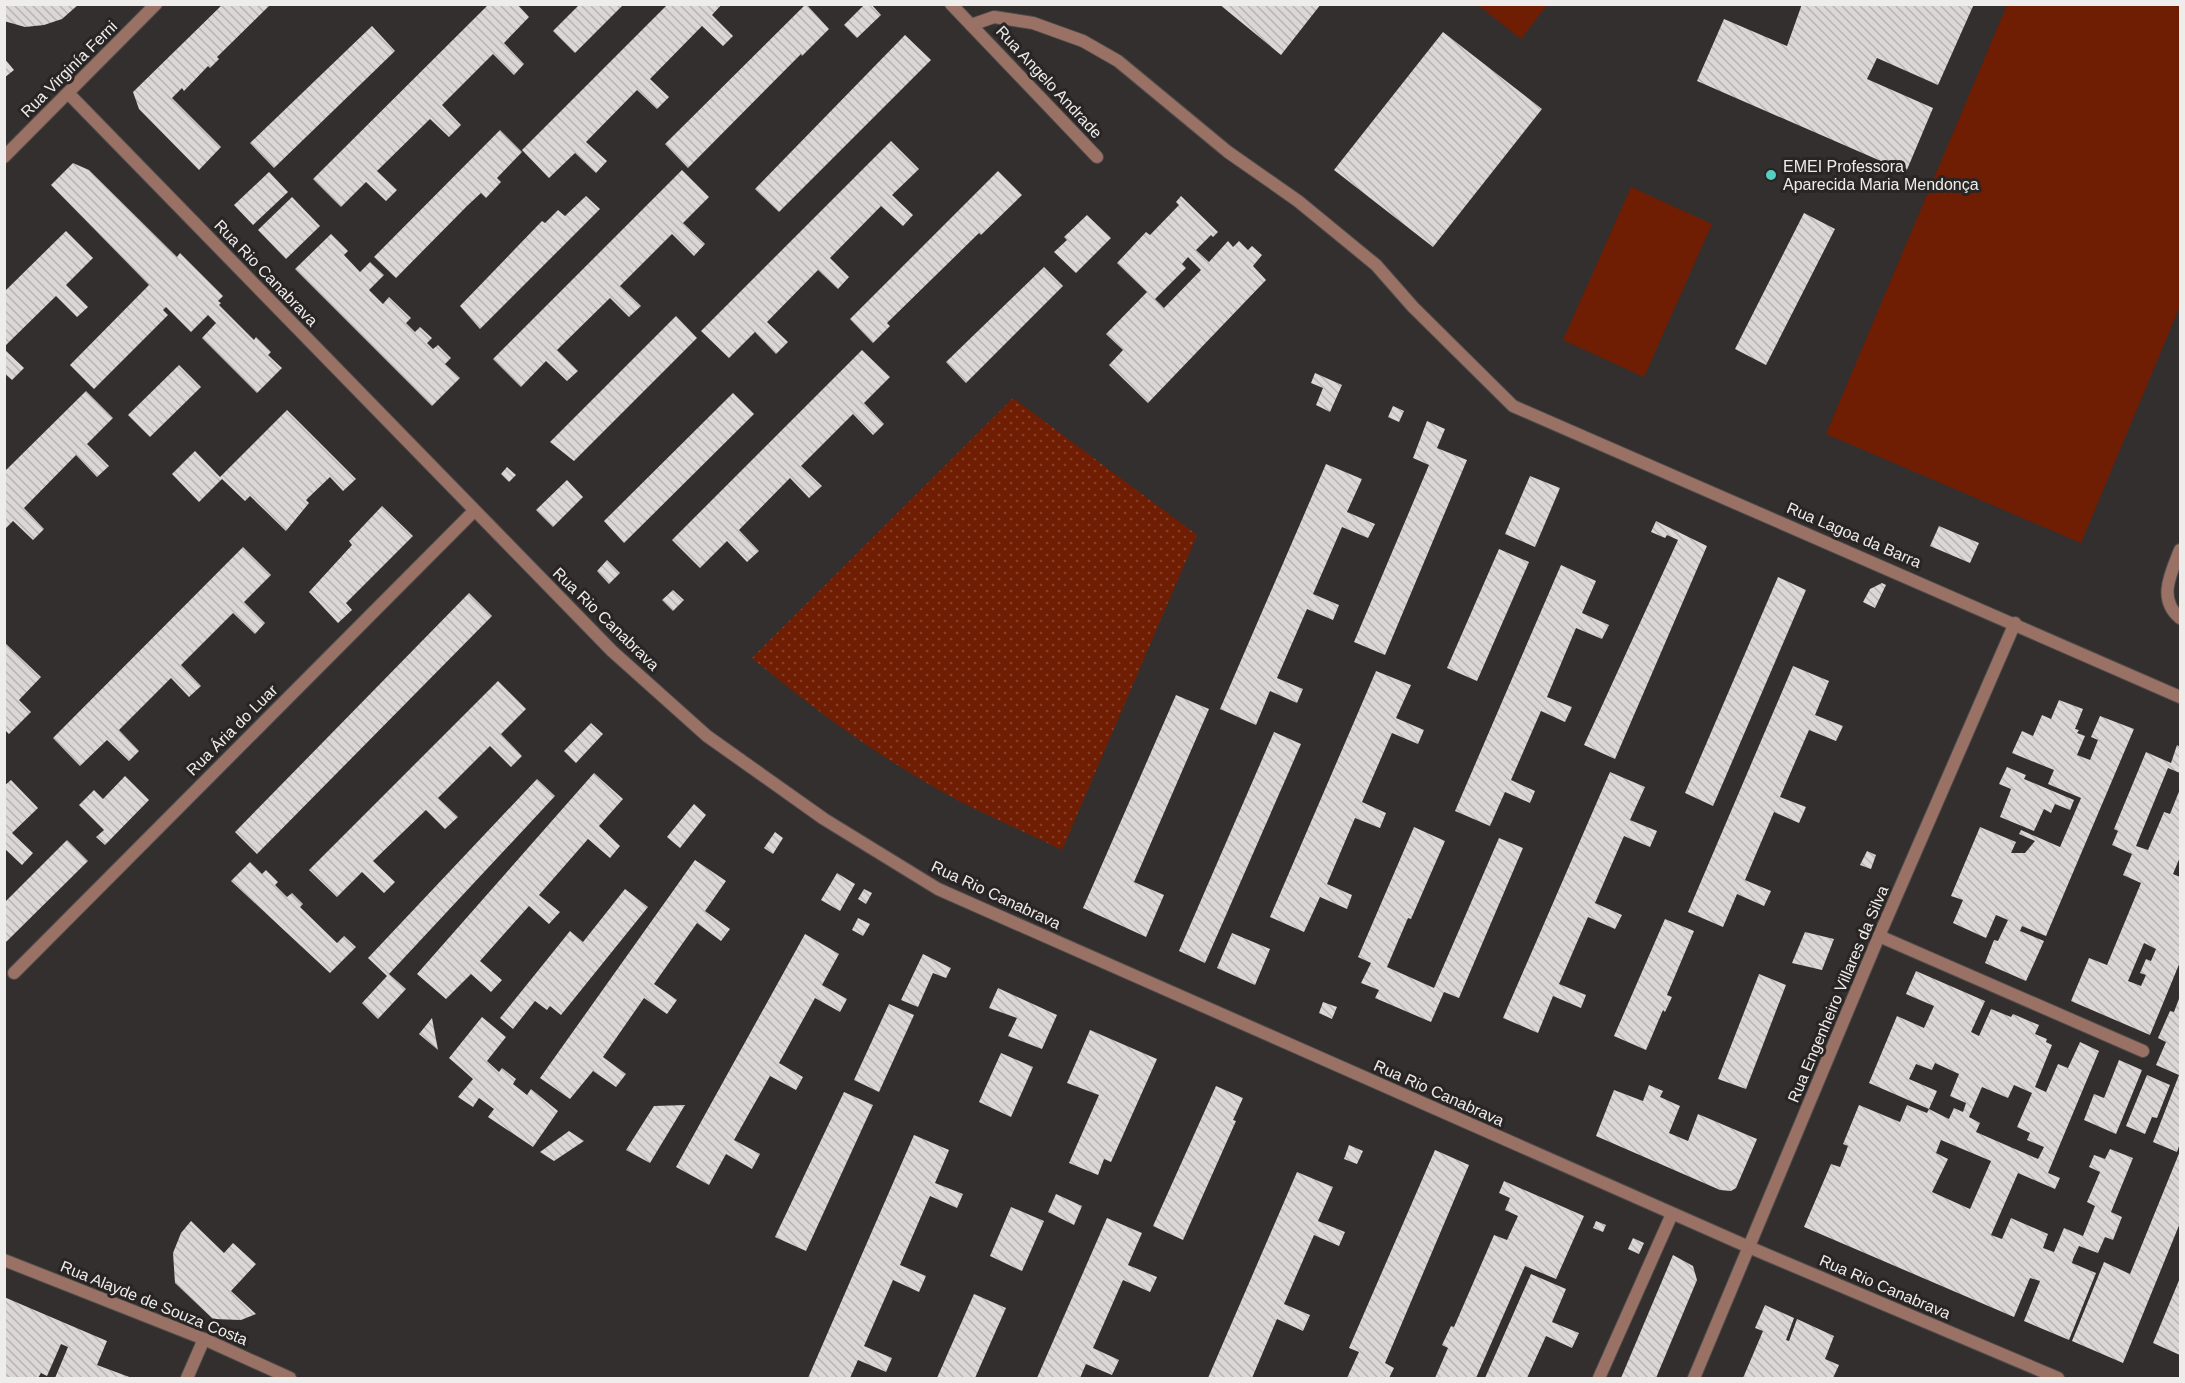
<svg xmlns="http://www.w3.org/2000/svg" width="2185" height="1383" font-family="Helvetica,sans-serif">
  <defs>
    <pattern id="grass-dots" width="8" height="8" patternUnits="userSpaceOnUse" patternTransform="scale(1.5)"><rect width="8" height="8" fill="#6f1e03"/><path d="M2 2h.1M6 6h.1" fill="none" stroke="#843f28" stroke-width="1.8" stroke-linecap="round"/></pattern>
    <pattern id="building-back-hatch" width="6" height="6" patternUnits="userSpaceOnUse" patternTransform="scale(1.5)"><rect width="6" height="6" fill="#dbd7d6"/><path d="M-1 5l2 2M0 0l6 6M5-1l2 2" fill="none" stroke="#b6b3b2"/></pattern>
  </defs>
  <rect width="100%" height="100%" fill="#322f2e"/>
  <path fill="url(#grass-dots)" d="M1013,398L1197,535L1062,850C1029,834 995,819 963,803C887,763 818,713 752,658Z"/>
  <g fill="#6f1e03">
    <path d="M1478,5H1547L1521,39Z"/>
    <path d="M2007,5H2180V306L2081,543L1826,434Z"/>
    <path d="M1631,187L1712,224L1644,377L1563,340Z"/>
  </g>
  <g fill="url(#building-back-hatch)" fill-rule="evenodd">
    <path d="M4,4H79L62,19L44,25L25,27L4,21Z"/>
    <path d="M223,4H271L217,57L219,59L210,68L208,66L184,91L182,88L172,98L221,147L199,170L139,109L133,92Z"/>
    <path d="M489,4H517L529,17L504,43L524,64L514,75L493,54L442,105L461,125L449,137L430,119L377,171L397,190L386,201L366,182L341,207L313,179Z"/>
    <path d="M580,4H624L575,53L553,31Z"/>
    <path d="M668,4H722L712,15L733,36L723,46L702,26L650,79L669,97L657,109L637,90L586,142L607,161L596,173L575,153L549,178L522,150Z"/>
    <path d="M806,4L829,29L802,56L801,54L688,168L665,144Z"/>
    <path d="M865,4H871L881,15L857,38L844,25Z"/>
    <path d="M1219,4H1321L1281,55Z"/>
    <path d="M1802,4H1974L1938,85L1877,58L1867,79L1933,108L1906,172L1697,81L1724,19L1787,46Z"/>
    <path d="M372,26L395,51L274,168L250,143Z"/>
    <path d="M1443,32L1542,109L1433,247L1334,170Z"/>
    <path d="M905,35L931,60L779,212L755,189Z"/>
    <path d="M4,58L14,70L4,78Z"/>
    <path d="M500,130L522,152L497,178L501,182L486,198L481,193L467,206L396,278L374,257Z"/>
    <path d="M891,141L919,169L892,195L913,215L903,226L881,206L830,258L849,277L838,289L818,270L767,322L788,342L776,354L755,332L729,358L701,331Z"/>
    <path d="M73,163L89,170L177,257L180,253L223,296L218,301L221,303L219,305L254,340L256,337L271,352L268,355L282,368L257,393L202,338L216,323L208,315L191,332L166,307L163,310L168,315L94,389L70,365L149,285L51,185Z"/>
    <path d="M682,170L709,197L683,223L705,244L694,256L672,234L620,286L641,306L629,317L610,298L557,350L578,371L567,381L546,361L521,387L493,359Z"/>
    <path d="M998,171L1022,195L981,235L979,233L887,323L890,326L873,343L850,319Z"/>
    <path d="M269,172L288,192L253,225L234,205Z"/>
    <path d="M586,196L600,209L480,329L460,306L542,221L545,223L558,210L565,216Z"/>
    <path d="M1181,196L1218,232L1213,237L1211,235L1196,250L1209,262L1228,241L1233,247L1239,241L1248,250L1252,246L1262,255L1253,266L1266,280L1148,403L1109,365L1123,350L1106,334L1147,292L1117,263L1146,232L1150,235L1179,205L1176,202ZM1188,257L1201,270L1164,308L1155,299L1186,268L1182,264Z"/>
    <path d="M292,197L320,226L286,259L258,230Z"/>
    <path d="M1804,213L1835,229L1766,365L1735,349Z"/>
    <path d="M1087,215L1111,238L1076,273L1054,252L1067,240L1064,237Z"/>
    <path d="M66,231L93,258L66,285L88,307L77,317L56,296L4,347V292Z"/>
    <path d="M331,234L348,251L344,255L360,272L370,262L384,275L369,290L383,304L389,297L411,318L406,323L415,332L420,327L432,338L427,343L433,349L438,345L451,358L445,364L460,378L432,406L295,269Z"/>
    <path d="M1044,267L1063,286L966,383L946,362Z"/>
    <path d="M676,316L697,338L574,461L550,442Z"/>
    <path d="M4,349L24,368L12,380L4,373Z"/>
    <path d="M862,350L890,377L864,403L884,424L873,435L853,414L801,466L822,486L809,498L790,478L739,530L759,551L747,562L727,541L700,568L672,540Z"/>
    <path d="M179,365L201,387L150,437L128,415Z"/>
    <path d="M1315,373L1342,385L1330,412L1316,405L1323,388L1311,383Z"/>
    <path d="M86,391L113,418L87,444L109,466L97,477L76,455L24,508L44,529L33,540L13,521L4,530V472Z"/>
    <path d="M733,393L754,414L624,543L604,521Z"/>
    <path d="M1393,406L1404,411L1399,422L1388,417Z"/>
    <path d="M287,410L356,479L343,491L330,477L306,500L309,503L286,531L250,496L245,501L222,479L199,502L172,474L195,451L220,477Z"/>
    <path d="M1427,421L1445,429L1437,448L1467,460L1385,655L1354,642L1429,465L1413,458Z"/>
    <path d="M1326,464L1362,479L1347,512L1375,524L1368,538L1342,527L1313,594L1339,605L1333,620L1307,609L1277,678L1303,689L1297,703L1270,691L1256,725L1220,709Z"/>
    <path d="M507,467L516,475L509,482L501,474Z"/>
    <path d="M1530,476L1560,488L1535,547L1505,534Z"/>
    <path d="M567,480L583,497L553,527L536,510Z"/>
    <path d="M382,506L413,536L346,603L352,610L338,623L309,592L352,545L349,541Z"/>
    <path d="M1656,521L1707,546L1615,759L1584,745L1678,540L1667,535L1665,538L1651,532Z"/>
    <path d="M1939,526L1979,543L1970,563L1930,546Z"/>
    <path d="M243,547L271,575L244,602L265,623L255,634L233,613L181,665L201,686L189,697L171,678L119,730L139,751L129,761L107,740L80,766L53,738Z"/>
    <path d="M1499,549L1529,562L1477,681L1447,668Z"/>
    <path d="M607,560L620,573L609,584L597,571Z"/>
    <path d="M1561,565L1596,581L1582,613L1609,625L1602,639L1576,628L1547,697L1572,707L1565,722L1541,711L1511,780L1535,791L1530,803L1505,792L1490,826L1455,811Z"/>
    <path d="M1778,577L1806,590L1713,806L1685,793Z"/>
    <path d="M1882,583L1886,585L1875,608L1863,602L1870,589Z"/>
    <path d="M673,590L684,600L673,611L662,600Z"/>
    <path d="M469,593L492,616L257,854L235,832Z"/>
    <path d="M4,642L41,677L19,700L31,712L9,734L4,729Z"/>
    <path d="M1793,666L1829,681L1815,715L1843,726L1836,741L1809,730L1780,797L1806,807L1799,823L1774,812L1745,880L1771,891L1764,906L1737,894L1723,927L1688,912Z"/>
    <path d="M1376,671L1411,685L1396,718L1424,730L1418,744L1392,733L1362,802L1386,813L1380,828L1355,818L1327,884L1352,895L1347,909L1320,897L1304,932L1270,917Z"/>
    <path d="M498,681L526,709L501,734L522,756L511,767L490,746L438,798L458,817L445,829L426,810L373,861L395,882L384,893L362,872L337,897L309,870Z"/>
    <path d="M1176,695L1209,709L1134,882L1164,895L1146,937L1083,908Z"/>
    <path d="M2059,700L2083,709L2075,729L2079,730L2077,733L2085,736L2077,755L2090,760L2098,740L2091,737L2100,716L2134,729L2046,936L2022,926L2020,931L2044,941L2026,981L1985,963L1994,940L1998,941L2008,920L1996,915L1986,938L1953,923L1963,900L1951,896L1980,827L2016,842L2011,853H2025L2035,841L2019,834L2021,830L2060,847L2081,798L2048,784L2054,770L2012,753L2022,731L2033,736L2042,715L2051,719Z"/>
    <path d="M591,723L603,734L576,763L564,751Z"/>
    <path d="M1274,732L1301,744L1205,963L1179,951Z"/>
    <path d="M2177,745L2180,747V773L2168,768L2136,846L2148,850L2164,812L2170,814L2180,789V857L2173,874L2180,877V962L2150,1035L2071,1001L2089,958L2107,965L2141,883L2123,875L2132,854L2112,845L2118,831L2114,829L2146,752L2171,763ZM2144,943L2156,949L2151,961L2146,959L2140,973L2146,975L2141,986L2128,981Z"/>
    <path d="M2007,767L2026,775L2024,779L2074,800L2070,810L2055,804L2051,813L2044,809L2034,831L2000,817L2011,789L1999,784Z"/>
    <path d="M1610,772L1645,787L1630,820L1657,831L1650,847L1624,836L1595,903L1622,915L1615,929L1588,917L1559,984L1586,995L1581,1008L1553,996L1538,1033L1503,1018Z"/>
    <path d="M594,773L623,799L599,826L620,846L610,858L588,839L539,895L560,912L549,924L529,906L480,961L502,980L491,992L471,974L446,999L417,974Z"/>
    <path d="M125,776L149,800L105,845L96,837L104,830L79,805L94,790L103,799Z"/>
    <path d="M537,779L555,796L389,974L406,989L378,1019L362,1003L387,976L368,958Z"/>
    <path d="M11,780L38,808L12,833L33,853L22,865L4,848V786Z"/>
    <path d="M694,804L706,815L680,848L667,837Z"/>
    <path d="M1414,827L1445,841L1411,919L1408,918L1387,967L1434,988L1499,838L1523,848L1459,998L1444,992L1431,1022L1375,998L1379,990L1361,983L1371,963L1358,957Z"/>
    <path d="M775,832L783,838L773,854L764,848Z"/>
    <path d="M67,840L88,861L5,943V902Z"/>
    <path d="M1867,851L1876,855L1871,869L1860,865Z"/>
    <path d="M695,860L726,881L705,911L730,929L721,941L697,923L654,984L677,1000L667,1014L644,998L603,1057L626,1074L616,1087L593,1071L570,1099L540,1078Z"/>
    <path d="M250,862L262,874L266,870L278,882L275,885L287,897L292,893L303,904L300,907L337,943L344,936L356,947L330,973L231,881Z"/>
    <path d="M837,873L855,884L840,911L821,900Z"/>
    <path d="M625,889L648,907L561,1015L550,1006L547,1010L535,1001L513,1029L500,1018L570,931L583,942Z"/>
    <path d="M864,889L872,893L866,904L858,899Z"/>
    <path d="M858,918L870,924L863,936L852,930Z"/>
    <path d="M1665,919L1694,931L1667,995L1672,997L1665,1012L1663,1010L1646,1050L1614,1036Z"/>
    <path d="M1805,932L1834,939L1822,970L1792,963Z"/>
    <path d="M1232,933L1270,949L1255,985L1217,968Z"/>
    <path d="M805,934L839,954L822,985L847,999L840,1012L815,998L779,1063L803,1077L796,1090L770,1076L734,1140L760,1154L752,1169L726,1154L709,1185L676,1167Z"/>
    <path d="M923,954L951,968L946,978L933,973L918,1007L901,1000Z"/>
    <path d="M1916,971L1985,1001L1971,1032L1979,1036L1991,1009L2011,1017L2013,1014L2039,1025L2035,1034L2047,1039L2046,1042L2052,1045L2035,1087L2046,1092L2058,1064L2068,1068L2080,1042L2099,1051L2048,1173L2060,1178L2055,1189L2018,1173L1991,1235L2002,1239L2011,1218L2048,1234L2043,1248L2054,1252L2064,1228L2083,1236L2095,1206L2087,1202L2100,1172L2089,1167L2094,1155L2105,1159L2110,1149L2133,1158L2111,1212L2122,1217L2113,1240L2105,1237L2098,1253L2079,1246L2073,1259L2072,1263L2096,1273L2069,1340L2024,1321L2040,1281L2030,1278L2014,1317L1804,1227L1831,1164L1840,1167L1848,1146L1843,1144L1859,1105L1900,1122L1907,1105L1927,1113L1929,1109L1949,1119L1954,1108L1963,1112L1966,1103L1950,1096L1959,1074L1935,1063L1932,1070L1916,1064L1909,1079L1937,1091L1929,1109L1869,1083L1897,1016L1924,1028L1934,1006L1906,994ZM2014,1085L2032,1093L2017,1127L2030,1133L2027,1140L2044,1147L2038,1159L1976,1132L1980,1123L1969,1117L1982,1087L2008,1098ZM1941,1140L1991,1161L1970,1209L1932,1192L1948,1159L1936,1153Z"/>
    <path d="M1759,974L1786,985L1746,1089L1718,1079Z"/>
    <path d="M998,988L1057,1015L1042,1049L1008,1036L1017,1018L989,1008Z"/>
    <path d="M2180,996V1143L2177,1152L2153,1142L2179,1075L2156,1065L2166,1042L2158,1038L2170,1011L2174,1012Z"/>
    <path d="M1323,1002L1337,1007L1332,1019L1319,1013Z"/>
    <path d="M889,1004L914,1015L879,1092L854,1080Z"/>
    <path d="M482,1017L506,1037L487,1061L499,1072L502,1068L516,1079L513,1084L527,1095L531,1089L558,1111L533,1147L488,1117L494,1109L479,1098L473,1107L458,1097L473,1079L449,1058Z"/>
    <path d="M432,1018L438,1050L419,1034Z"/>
    <path d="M1090,1030L1157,1059L1111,1162L1104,1159L1098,1175L1069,1163L1099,1095L1067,1083Z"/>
    <path d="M1001,1053L1033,1067L1011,1117L979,1102Z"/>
    <path d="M2119,1060L2142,1070L2116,1134L2084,1120L2094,1094L2104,1098Z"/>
    <path d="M2147,1075L2170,1085L2157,1118L2152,1117L2145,1134L2126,1126Z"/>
    <path d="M1649,1085L1663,1091L1660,1097L1680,1106L1669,1133L1688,1141L1698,1114L1757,1139L1736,1188L1731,1191L1720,1190L1596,1136L1614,1090L1643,1101Z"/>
    <path d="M1216,1086L1243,1098L1233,1120L1236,1121L1183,1240L1153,1226Z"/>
    <path d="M844,1092L873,1105L806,1251L775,1237Z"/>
    <path d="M685,1105L650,1163L626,1150L654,1106Z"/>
    <path d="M569,1131L584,1141L554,1161L540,1152Z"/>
    <path d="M914,1135L949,1150L935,1183L963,1194L957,1208L930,1196L900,1265L926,1276L919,1292L893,1280L864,1346L892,1358L886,1372L858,1360L850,1378H808Z"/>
    <path d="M1349,1145L1363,1151L1357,1164L1344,1159Z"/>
    <path d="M1435,1150L1469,1165L1385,1363L1394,1368L1389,1378H1347L1359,1352L1349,1348Z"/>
    <path d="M2180,1151V1223L2123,1363L2072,1341L2104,1262L2130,1274Z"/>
    <path d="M1297,1172L1333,1187L1318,1221L1345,1232L1339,1246L1314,1235L1284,1304L1310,1315L1303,1331L1277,1319L1252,1378H1208Z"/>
    <path d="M1504,1181L1584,1216L1556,1279L1525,1266L1476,1378H1435L1448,1348L1442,1345L1451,1326L1454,1327L1494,1235L1507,1240L1518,1216L1505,1210L1510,1198L1499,1193Z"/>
    <path d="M1056,1194L1082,1206L1074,1225L1048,1212Z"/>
    <path d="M1011,1207L1044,1221L1022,1271L990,1256Z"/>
    <path d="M1107,1218L1142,1233L1128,1265L1157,1277L1150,1292L1123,1280L1093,1348L1119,1360L1112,1375L1086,1364L1080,1378H1037Z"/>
    <path d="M191,1221L224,1253L233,1243L256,1264L231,1291L256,1314L241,1320L213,1319L175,1283L173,1253L181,1233Z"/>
    <path d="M1596,1221L1606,1225L1603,1232L1593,1228Z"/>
    <path d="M1633,1238L1644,1243L1639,1254L1628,1249Z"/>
    <path d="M1673,1255L1693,1266L1697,1280L1656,1378H1621Z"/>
    <path d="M1531,1274L1566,1289L1552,1322L1579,1333L1572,1348L1546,1336L1527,1378H1485Z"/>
    <path d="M2180,1278V1355L2153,1343Z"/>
    <path d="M974,1294L1006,1308L975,1378H937Z"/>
    <path d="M4,1297L107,1341L97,1365L132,1378H55L68,1347L61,1344L47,1376L41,1373L38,1378H4Z"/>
    <path d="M1765,1305L1794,1318L1786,1340L1789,1341L1797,1319L1834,1336L1825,1359L1839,1365L1833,1378H1743L1763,1331L1755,1328Z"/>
  </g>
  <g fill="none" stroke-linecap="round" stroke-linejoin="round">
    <defs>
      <g id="minor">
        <path d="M951,4L1097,157"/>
        <path d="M971,25L994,17L1033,23L1083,41L1118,61L1228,152L1298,201L1376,265L1413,307L1513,406L2180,697"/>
        <path d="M68,93L612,651L707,736L824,819L938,889L1751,1248L2058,1378"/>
        <path d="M2180,550C2171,573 2157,599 2180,618"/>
        <path d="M1879,936L2143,1051"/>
        <path d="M14,973L474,511"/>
        <path d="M4,1260L204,1339L290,1378"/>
        <path d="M187,1378L204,1339"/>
        <path d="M1599,1378L1672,1214"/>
        <path d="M1694,1378L1879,936L2015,623"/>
      </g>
      <path id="tertiary" d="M4,157L156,4"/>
    </defs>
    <use href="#minor" stroke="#504d4c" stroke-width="14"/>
    <use href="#tertiary" stroke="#504d4c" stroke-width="14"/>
    <use href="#minor" stroke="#9a7165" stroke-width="12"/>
    <use href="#tertiary" stroke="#9a7165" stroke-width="12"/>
  </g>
  <circle fill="#57cec2" stroke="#282524" stroke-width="2" cx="1771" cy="175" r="6"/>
  <g text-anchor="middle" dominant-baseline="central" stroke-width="6" stroke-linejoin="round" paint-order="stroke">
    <g font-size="16" fill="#efedec" stroke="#282524">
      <text transform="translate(69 69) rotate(-45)">Rua Virginía Ferni</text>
      <text transform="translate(1049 82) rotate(47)">Rua Angelo Andrade</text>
      <text transform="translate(266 273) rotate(46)">Rua Rio Canabrava</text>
      <text transform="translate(1854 535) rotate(23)">Rua Lagoa da Barra</text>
      <text transform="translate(606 619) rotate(44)">Rua Rio Canabrava</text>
      <text transform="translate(232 730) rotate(-45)">Rua Ária do Luar</text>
      <text transform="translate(996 895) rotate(25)">Rua Rio Canabrava</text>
      <text transform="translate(1838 994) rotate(-67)">Rua Engenheiro Villares da Silva</text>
      <text transform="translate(1439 1093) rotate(24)">Rua Rio Canabrava</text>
      <text transform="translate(1885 1287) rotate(23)">Rua Rio Canabrava</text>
      <text transform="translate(154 1303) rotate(22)">Rua Alayde de Souza Costa</text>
    </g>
    <g font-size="16" fill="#efedec" stroke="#282524" text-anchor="start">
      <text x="1783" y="166">EMEI Professora<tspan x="1783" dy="18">Aparecida Maria Mendonça</tspan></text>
    </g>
  </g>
  <rect width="2185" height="1383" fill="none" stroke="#efedec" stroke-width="12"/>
</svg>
